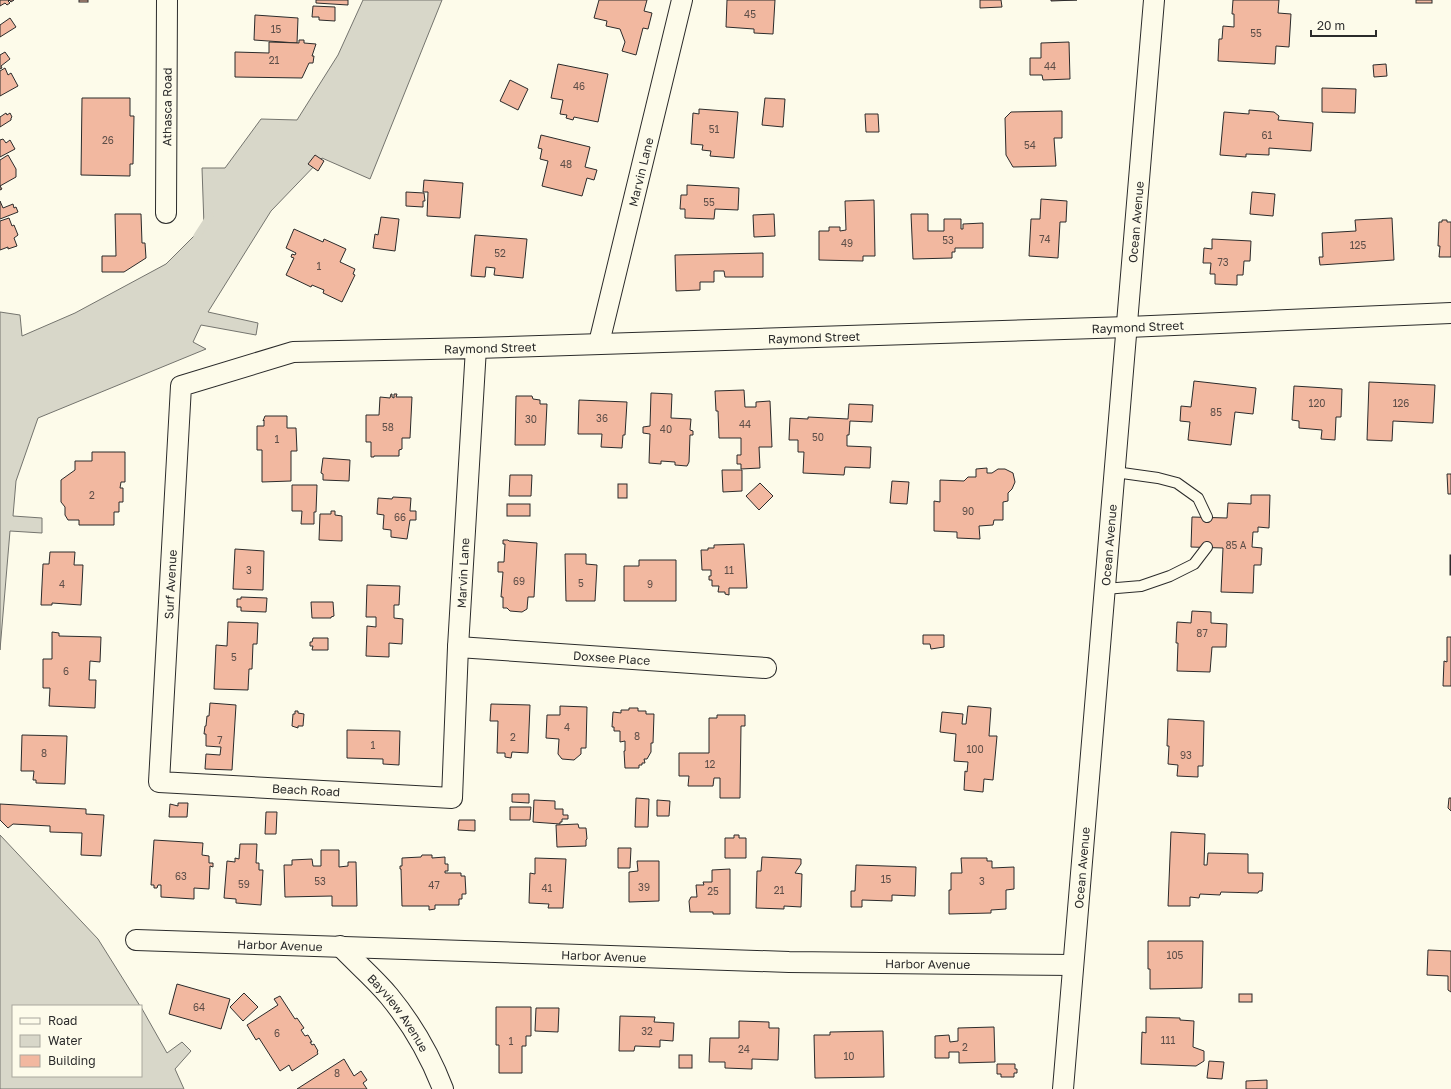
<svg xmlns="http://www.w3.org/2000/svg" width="1451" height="1089" font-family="'Golos Text',sans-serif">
  <rect width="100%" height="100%" fill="#fdfbea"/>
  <g fill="#d8d7c9" stroke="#74746e">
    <path d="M363,0H442L370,179L322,158L271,211L208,312L258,323L256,335L201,325L193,342L206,349L38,418L16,481L13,516L42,518V533L10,531L0,650V312L20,315L22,336L75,313L166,264L204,226L202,168H225L261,119L297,120L338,55Z"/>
    <path d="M0,835L98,939L140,1006H13V1076H141V1007L167,1053L182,1042L191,1051L175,1069L184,1089H0Z"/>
  </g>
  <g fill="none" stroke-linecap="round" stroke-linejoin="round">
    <path stroke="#d8d7c9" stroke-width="7" d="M197,236L210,216"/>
  </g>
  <g fill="#f2b8a0" stroke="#2b2b2b">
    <path d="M0,0H14L11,2L9,0L8,1L10,3L7,5L5,3L0,6Z"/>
    <rect x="79" y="0" width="9" height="2"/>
    <path d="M316,0H348V5L316,3Z"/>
    <path d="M599,0H647L644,11L652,13L648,29L643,28L636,55L622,51L625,42L620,29L606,26L607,21L594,18Z"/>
    <path d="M727,0H775L773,34L754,33V29L726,27Z"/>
    <path d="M980,0H1001L1002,7L980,8Z"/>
    <path d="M1051,0H1077L1051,1Z"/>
    <path d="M1233,0H1279L1278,13L1291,14L1289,47L1276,46L1275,64L1218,61L1219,39H1222L1223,26L1234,27V14H1232Z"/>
    <rect x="1416" y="0" width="16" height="3"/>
    <path d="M313,6L335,7V21L319,20V17H312Z"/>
    <path d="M255,15L298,18L297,43L254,40Z"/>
    <path d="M10,18L16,27L0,37V25Z"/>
    <path d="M299,40H304V43L316,44L312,56H314L313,63H309L302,78L235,77V52L269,53V42L299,43Z"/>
    <path d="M1069,42L1070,79L1043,80L1042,75H1030V58H1041V43Z"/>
    <path d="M5,52L10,59L1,66L2,68L0,69V55Z"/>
    <path d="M558,64L608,74L598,122L574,117L573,120L566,118L567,115L560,114L563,100L551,98Z"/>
    <path d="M1386,64L1387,76L1374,77L1373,65Z"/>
    <path d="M5,68L8,75L11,73L18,86L0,96V71Z"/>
    <path d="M510,80L528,89L518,110L500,101Z"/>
    <path d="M1322,88L1356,89L1355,113L1322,112Z"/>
    <path d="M82,98H130V116H134L133,164H130V176L81,175Z"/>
    <path d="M765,98L785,99L783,127L762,125Z"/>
    <path d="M699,109L738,112L734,158L710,156L711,151L702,150L703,145L691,144L693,113L699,114Z"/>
    <path d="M1249,110L1274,112L1279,116L1278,120L1313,123L1311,151L1269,148V155L1246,154V157L1220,155L1224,112L1249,114Z"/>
    <path d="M1062,111V138H1054L1056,166L1013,167L1006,155L1005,118L1011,112Z"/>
    <path d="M6,113L7,115L10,113L12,117L11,118V120L0,127V117Z"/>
    <path d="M865,114H878L879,132H866Z"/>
    <path d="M541,135L590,147L585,167L597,170L594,180L587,178L582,196L542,186L548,161L540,159L542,149L538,148Z"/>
    <path d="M3,139L6,143L10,140L15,149L0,157V140Z"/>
    <path d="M8,155L16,169V177L0,186L2,189L0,190V160Z"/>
    <path d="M315,155L324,161L318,171L308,164Z"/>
    <path d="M424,180L463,183L460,218L427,216L428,192H423Z"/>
    <path d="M687,185L739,188L738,210L715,209L714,219L685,218V209H680L681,195H687Z"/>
    <path d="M406,192L424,193L425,201H423V207L406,206Z"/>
    <path d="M1252,192L1275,194L1273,216L1250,214Z"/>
    <path d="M1041,199L1067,201L1066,222H1060L1058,258L1029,256L1031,219H1040Z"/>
    <path d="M874,200L875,256H863V261L819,260V231H829V227H840V231L846,230L845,201Z"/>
    <path d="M0,201L3,208L13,204L14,208L16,207L18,212L0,219Z"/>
    <path d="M115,214H141L142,243H145L146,258L124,272H102V256H116Z"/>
    <path d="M774,214L775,236L754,237L753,215Z"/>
    <path d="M911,214H928V231H944V219H961V229H963V224L983,223V248H955V252H952V258L913,259Z"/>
    <path d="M381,217L399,219L395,251L373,248L375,234L378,235Z"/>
    <path d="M9,218L12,226L14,225L18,235L14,238L17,246L8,249V247L0,250V221Z"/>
    <path d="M1392,218L1394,260L1320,265L1319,257H1323L1322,233L1356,231L1355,220Z"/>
    <path d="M1442,220H1447V222H1451V257H1439L1440,246H1438L1439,222H1442Z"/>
    <path d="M294,229L323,242L324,239L346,249L340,262L355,269L353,274L355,275L342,302L323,293L324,290L312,285L311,287L286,275L294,258L291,257L292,254L295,255L296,253L286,248Z"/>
    <path d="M475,235L527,239L523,278L494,275L495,268L486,267L485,277L471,276Z"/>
    <path d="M1212,239L1251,241L1250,261H1244L1243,275H1237V285L1215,284V274H1210L1211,263H1203L1204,248L1212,249Z"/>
    <path d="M763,253V277H725L724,271H714V282H700V290L676,291L675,255Z"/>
    <path d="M1194,381L1256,388L1253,414L1235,412L1231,445L1188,440L1190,422L1180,421L1181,406L1191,407Z"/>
    <path d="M1369,382L1435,385L1433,423L1393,421L1392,441L1367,440Z"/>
    <path d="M1294,386L1342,389L1341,417H1336L1335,440L1321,439L1322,430L1299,428V421L1292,420Z"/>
    <path d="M744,390L745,407H756V402L770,401L772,447H759L760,468L741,469V464H737V455H741V438H719L718,411H716L715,391Z"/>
    <path d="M651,393L672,394L671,418L691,419L690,430L693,431V435H690L689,462L687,466L675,465V462L661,461V464L649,463L650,434L643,433V427L650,426Z"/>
    <path d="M391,394H392V397L394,398V394H397L396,397H412L410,438H402V449L399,450V456H374V457H371V442H366V415H379L380,397L390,398Z"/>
    <path d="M516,396H532L533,399L540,400V404H547L545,445H515Z"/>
    <path d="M579,400L627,402L625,435H623L622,448L601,447L602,434H578Z"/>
    <path d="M849,404L873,405L872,422L850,421L849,435H847V446L871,447L870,468L845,467L844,475L803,473L804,452H798V440H789L790,418L808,419V417L848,419Z"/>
    <path d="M265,416H287V428H296L297,451H291V481L262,482V450H257V426H264V420L263,421Z"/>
    <path d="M92,452H125V482H121L120,488H123V502H119V512H114V525H79V520H68L65,515V507L61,502V480L75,470V461H92Z"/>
    <path d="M323,458L350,460L349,481L323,480V474L321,473Z"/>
    <path d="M987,468V473H992L998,469H1005L1013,473L1015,482L1012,489L1008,493V501L1003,502V520H994L993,525L979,526L980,539L957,538V532L934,531V501L940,502V480L964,481L968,477H976V469Z"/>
    <path d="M722,470H742V491L723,492Z"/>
    <path d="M1447,474H1451V494H1448Z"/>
    <path d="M510,475H532L531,496H509Z"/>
    <path d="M892,481L909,482L907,504L890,503Z"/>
    <path d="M760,483L773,496L759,510L746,496Z"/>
    <rect x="618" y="484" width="9" height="14"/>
    <path d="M292,485H317L316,512H314V524H301L302,511H292Z"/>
    <path d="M1251,495H1270L1269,528L1258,527V532H1253L1252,547L1262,548L1261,565H1254L1253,593L1221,592L1223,548L1191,547L1192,517L1227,518L1228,503L1251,504Z"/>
    <path d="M393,497L411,498L410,511H416V520H410L407,539L391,537V530L383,529L384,515L377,514L378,498L392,499Z"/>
    <rect x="507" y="504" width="23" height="12"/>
    <path d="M331,511H335V515L342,516V541L319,540L320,514H331Z"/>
    <path d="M503,540H508L509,541L537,543L534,597H528L527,609L522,612L510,611L507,608H503V597H501L503,572H498V562H504L505,544H503Z"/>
    <path d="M744,544L747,588H729V595L725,594V592H718L719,586H712V580H709V576H711V570H702L701,550H708V548H714V545Z"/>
    <path d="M235,549L264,551L263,590L233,589Z"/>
    <path d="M50,552H75L74,565H83L81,605L52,603V605H41L43,564H49Z"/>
    <path d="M565,554H586V564L597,565L595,601H566Z"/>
    <rect x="1450" y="555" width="1" height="20"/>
    <path d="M639,560H676V601H624V566H639Z"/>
    <path d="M367,585L400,586L399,605H394V618L403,619L402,644L389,643V657L366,656L367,626L376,627V617H366Z"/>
    <path d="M241,597L267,598L266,612L241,611V607H237V599H241Z"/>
    <path d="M311,602H333L334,616L331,617V618H312Z"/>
    <path d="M1192,611L1211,612V623L1227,624L1226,647H1212L1210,672L1177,671L1178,643H1176L1177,622L1191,623Z"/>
    <path d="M228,622L258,623L257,644H253L252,669H249L248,690L214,689L216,645L227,646Z"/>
    <path d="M52,632L59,633V636L101,637L100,662L90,661L89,680H96L95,708L49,706L50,688H43V659H52Z"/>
    <path d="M923,635H944V647L931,649L930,644H923Z"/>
    <path d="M1447,637H1451V686H1443L1444,661L1447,662Z"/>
    <path d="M313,638H328V650H312L313,646H310V642H312Z"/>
    <path d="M210,703L236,705L232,770L205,769L206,754L220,755L221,747L206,746V734H204L205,726H206L207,716H209Z"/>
    <path d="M491,704L530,705L528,753L512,752L511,758L505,757V753H497L498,721H490Z"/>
    <path d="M560,706L587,707L586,748H581V754L574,760L562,759L558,754L559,739L546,738L547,715H560Z"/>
    <path d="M968,706L991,708L989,736H997L993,780L984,779L983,792L964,790L965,771L967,772L968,762L954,761L956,734L940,732L942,712L963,714L962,724H966Z"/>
    <path d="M629,708H638V711H646V714H654L653,743H651V752L647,759H644L645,763H642V765H639V768H625L624,751H625V741L620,742V731H614V727H612L613,712L621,713V710H629Z"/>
    <path d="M295,711H298V713L304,714L303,726H298V728L292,726L293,714H295Z"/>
    <path d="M717,715H745V726H741L740,798H720V778H714L713,786H688L689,776H679V753H709V718H717Z"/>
    <path d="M1168,719L1204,721L1203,766H1198V777L1177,776L1178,765L1168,764L1169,746H1167Z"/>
    <path d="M347,730L400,731L399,765L383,764V759L347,758Z"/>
    <path d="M22,735L67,736L65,784L36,783V780H33L34,771H21Z"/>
    <path d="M512,794H529V803L512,802Z"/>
    <path d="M636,798L649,799L648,827H635Z"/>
    <path d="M1449,798H1451V811L1448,808Z"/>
    <path d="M534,800L555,801V809H563V815H568V819H562V822H560V824L533,822Z"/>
    <path d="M657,800L670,801L669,816H657Z"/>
    <path d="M178,803H188L187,817H169L170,804L178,806Z"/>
    <path d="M0,804L86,809V814L104,815L101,856L81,855L82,833L50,832V826L13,824L8,828L0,820Z"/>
    <path d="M510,807H531L530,820H510Z"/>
    <path d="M266,812H277L276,834H265Z"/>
    <path d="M459,820H475V831L458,830Z"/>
    <path d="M578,824L579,828H586L587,839L586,840V846L557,847L556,825Z"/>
    <path d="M1171,832L1205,834L1204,865H1207L1208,853L1248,854V873H1263L1262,891H1259L1258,893L1221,892L1220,895L1200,894L1199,898L1190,897V906H1168Z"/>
    <path d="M734,835H739V838H746V858H725V838H734Z"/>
    <path d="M154,840L203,843L202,855L209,856V863H213V867L210,866L209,889L194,888V899L161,897V885H158L157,888H154V885H151Z"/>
    <path d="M240,844H257L256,863H259V870H263L261,905L236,903V899L224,898L227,861L235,862V858L239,859Z"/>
    <path d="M618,848H631L630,868H618Z"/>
    <path d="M321,850H339V867L348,866V862H356L357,906H332V896L285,897L284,865H292V860L312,859L313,866H321Z"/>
    <path d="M422,855H432V858L445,857V864H448V871H445V873H461V876H465L466,894H462V899H459V905H435V909L429,910V906H402L401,869H400V866H402V858L421,857Z"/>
    <path d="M762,857L801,859V864L795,873L802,874L801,907L784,906V909L756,908L757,871H761Z"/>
    <path d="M535,858L566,859L563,908H548L549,904L529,903L530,873L535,874Z"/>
    <path d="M961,858H987V861H992V868L1014,867V889L1006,890V909L991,910V913L949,914V890H951V873H962Z"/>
    <path d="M637,861H659V901L629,902V872L638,871Z"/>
    <path d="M856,865L916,867L915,896L892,895V901L862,900V907H851V891H855Z"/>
    <path d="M730,869V914H713V912H690L689,901L691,897H697L696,885H704L703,882H712V870Z"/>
    <path d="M1148,941H1203L1202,988L1150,989V969H1148Z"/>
    <path d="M1428,950L1451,951V992L1448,990V976L1427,975Z"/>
    <path d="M177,984L230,999L221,1029L169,1014Z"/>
    <path d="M244,993L258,1007L243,1021L230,1007Z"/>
    <rect x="1239" y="994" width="13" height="8"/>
    <path d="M280,996L295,1019L297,1018L304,1028L301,1030L305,1036L308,1035L312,1042H310L312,1045L314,1044L318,1051L317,1052L318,1054L292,1071L289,1065L280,1071L259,1038L256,1040L247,1025L278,1005L274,999Z"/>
    <path d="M496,1007H531V1036H526V1046H522V1073H499V1045H496Z"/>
    <path d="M536,1008H559L558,1032L535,1031Z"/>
    <path d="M620,1016L655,1017L654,1022L674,1023L673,1041L660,1040V1047L635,1046L634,1051H619Z"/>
    <path d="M1146,1017L1180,1018V1020L1194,1021L1193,1047L1204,1051V1061L1196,1066L1141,1064L1142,1032L1146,1033Z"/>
    <path d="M739,1021L769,1022V1028H779L778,1060L752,1059V1069L725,1068V1062H709L710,1038H739Z"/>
    <path d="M994,1027L995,1062L959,1063V1052H949V1058H935V1036L949,1035L950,1042L958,1041V1028Z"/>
    <path d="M883,1031L884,1077L815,1078L814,1035H830V1032Z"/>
    <rect x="679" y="1055" width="13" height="13"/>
    <path d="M344,1059L354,1076L361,1071L367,1080L363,1083L367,1089H297Z"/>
    <path d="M1209,1061L1224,1062L1222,1079L1207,1078Z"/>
    <path d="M997,1064H1015V1069H1017V1073H1014V1077H1001V1074H997Z"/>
    <path d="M1267,1080V1089H1246V1081Z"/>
  </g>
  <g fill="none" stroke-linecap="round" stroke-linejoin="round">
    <defs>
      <g id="service">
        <path d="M1115,472L1158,478L1177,483L1198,498L1207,517"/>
        <path d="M1105,589L1141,586L1170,576L1194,564L1207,547"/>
      </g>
      <g id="minor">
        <path id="s1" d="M166,213L167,0"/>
        <path id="s2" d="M599,343L682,0"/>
        <path id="s3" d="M476,348L458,647L452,798L159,782L181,386L293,352L476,348L1128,327L1451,313"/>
        <path id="s4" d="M458,647L766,668"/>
        <path id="s5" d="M136,940L789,962L1073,965"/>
        <path id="s6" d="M340,946C356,963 374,978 389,996C412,1024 430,1055 443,1089"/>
        <path id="s7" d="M1063,1089L1154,0"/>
      </g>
    </defs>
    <use href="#service" stroke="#2b2b2b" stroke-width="12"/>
    <use href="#minor" stroke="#2b2b2b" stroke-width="22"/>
    <use href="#service" stroke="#fdfbea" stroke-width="10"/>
    <use href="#minor" stroke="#fdfbea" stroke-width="20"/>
  </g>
  <g text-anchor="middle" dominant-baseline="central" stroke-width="3" stroke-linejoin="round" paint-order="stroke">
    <g font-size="10" fill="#5d4e48">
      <text x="750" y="14">45</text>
      <text x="276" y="29">15</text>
      <text x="1256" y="33">55</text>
      <text x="274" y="60">21</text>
      <text x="1050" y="66">44</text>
      <text x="579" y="86">46</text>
      <text x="714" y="129">51</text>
      <text x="1267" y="135">61</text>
      <text x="108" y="140">26</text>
      <text x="1030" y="145">54</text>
      <text x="566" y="164">48</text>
      <text x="709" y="202">55</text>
      <text x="1045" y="239">74</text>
      <text x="948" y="240">53</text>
      <text x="847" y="243">49</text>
      <text x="1358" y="245">125</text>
      <text x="500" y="253">52</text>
      <text x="1223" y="262">73</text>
      <text x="319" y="266">1</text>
      <text x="1317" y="403">120</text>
      <text x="1401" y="403">126</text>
      <text x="1216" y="412">85</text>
      <text x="602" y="418">36</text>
      <text x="531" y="419">30</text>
      <text x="745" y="424">44</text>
      <text x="388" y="427">58</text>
      <text x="666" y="429">40</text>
      <text x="818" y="437">50</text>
      <text x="277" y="439">1</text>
      <text x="92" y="495">2</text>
      <text x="968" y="511">90</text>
      <text x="400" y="517">66</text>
      <text x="1236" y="545">85 A</text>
      <text x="249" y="570">3</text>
      <text x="729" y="570">11</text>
      <text x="519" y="581">69</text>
      <text x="581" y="583">5</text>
      <text x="62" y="584">4</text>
      <text x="650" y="584">9</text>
      <text x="1202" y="633">87</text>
      <text x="234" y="657">5</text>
      <text x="66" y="671">6</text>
      <text x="567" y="727">4</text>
      <text x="637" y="736">8</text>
      <text x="513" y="737">2</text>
      <text x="220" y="740">7</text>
      <text x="373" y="745">1</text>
      <text x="975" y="749">100</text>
      <text x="44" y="753">8</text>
      <text x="1186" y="755">93</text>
      <text x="710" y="764">12</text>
      <text x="181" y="876">63</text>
      <text x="886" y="879">15</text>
      <text x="320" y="881">53</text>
      <text x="982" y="881">3</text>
      <text x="244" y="884">59</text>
      <text x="434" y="885">47</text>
      <text x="644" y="887">39</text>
      <text x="547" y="888">41</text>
      <text x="779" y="890">21</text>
      <text x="713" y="891">25</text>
      <text x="1175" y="955">105</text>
      <text x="199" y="1007">64</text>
      <text x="647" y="1031">32</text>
      <text x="277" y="1033">6</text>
      <text x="1168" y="1040">111</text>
      <text x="511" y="1041">1</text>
      <text x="965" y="1047">2</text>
      <text x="744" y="1049">24</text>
      <text x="849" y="1056">10</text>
      <text x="337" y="1073">8</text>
    </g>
    <g font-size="12" fill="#2b2b2b" stroke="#fdfbea">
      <text stroke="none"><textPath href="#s1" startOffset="106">Athasca Road</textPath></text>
      <text stroke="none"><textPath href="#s2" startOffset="176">Marvin Lane</textPath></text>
      <text stroke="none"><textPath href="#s7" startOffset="870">Ocean Avenue</textPath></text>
      <text stroke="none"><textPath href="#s3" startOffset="2103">Raymond Street</textPath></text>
      <text stroke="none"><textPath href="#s3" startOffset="1779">Raymond Street</textPath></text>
      <text stroke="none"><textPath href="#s3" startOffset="1455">Raymond Street</textPath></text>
      <text stroke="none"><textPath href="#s7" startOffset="546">Ocean Avenue</textPath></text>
      <text transform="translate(463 573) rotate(-87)">Marvin Lane</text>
      <text stroke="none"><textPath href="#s3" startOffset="942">Surf Avenue</textPath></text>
      <text stroke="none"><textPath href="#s4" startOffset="154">Doxsee Place</textPath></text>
      <text transform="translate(306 790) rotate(3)">Beach Road</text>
      <text stroke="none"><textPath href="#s7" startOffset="222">Ocean Avenue</textPath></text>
      <text stroke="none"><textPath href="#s5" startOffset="144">Harbor Avenue</textPath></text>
      <text stroke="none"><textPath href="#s5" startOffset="468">Harbor Avenue</textPath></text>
      <text stroke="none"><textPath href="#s5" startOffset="792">Harbor Avenue</textPath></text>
      <text stroke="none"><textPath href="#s6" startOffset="89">Bayview Avenue</textPath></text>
    </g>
  </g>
  <rect x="12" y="1005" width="130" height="72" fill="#fdfbea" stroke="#a9a89e"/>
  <rect x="20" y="1018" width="20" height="6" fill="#fdfbea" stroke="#a9a89e"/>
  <text x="48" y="1025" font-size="12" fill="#2b2b2b">Road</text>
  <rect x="20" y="1035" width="20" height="12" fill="#d8d7c9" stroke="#a9a89e"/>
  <text x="48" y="1045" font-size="12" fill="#2b2b2b">Water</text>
  <rect x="20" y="1055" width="20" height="12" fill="#f2b8a0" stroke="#a9a89e"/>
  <text x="48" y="1065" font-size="12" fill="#2b2b2b">Building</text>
  <path d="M1311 30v6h65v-6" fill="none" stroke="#2b2b2b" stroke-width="2"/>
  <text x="1317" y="30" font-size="12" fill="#2b2b2b" stroke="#fdfbea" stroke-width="3" paint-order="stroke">20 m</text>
</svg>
